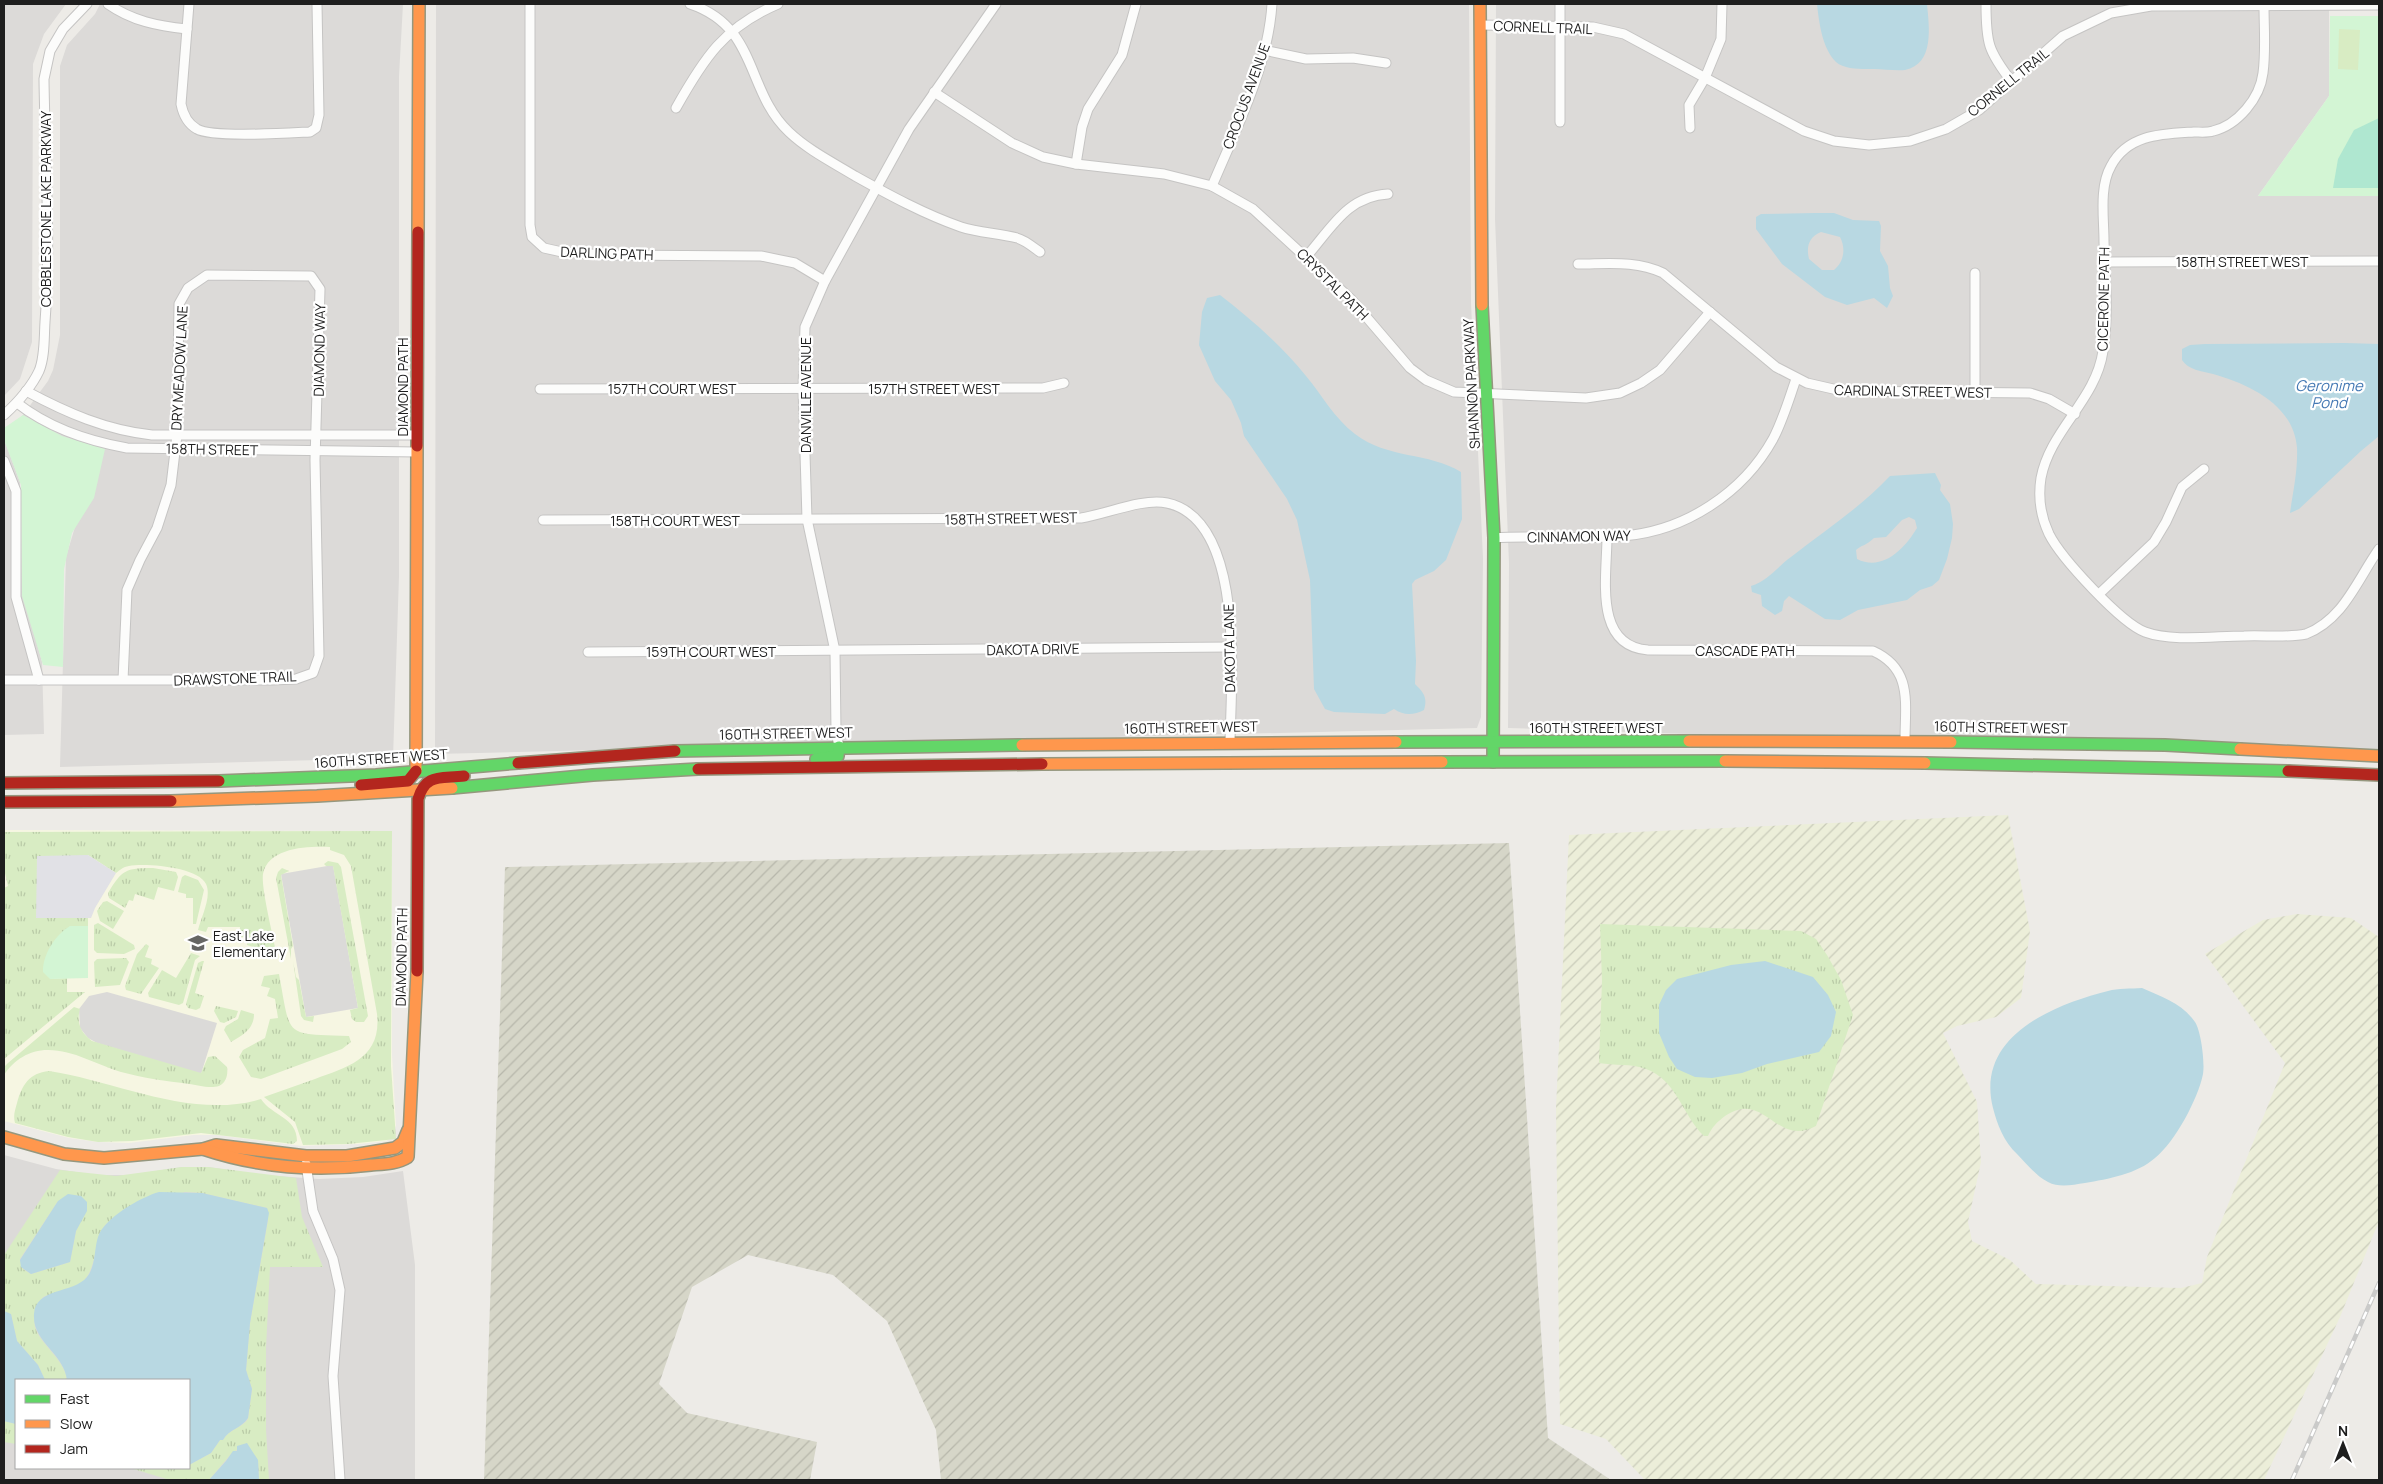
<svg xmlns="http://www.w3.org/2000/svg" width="2383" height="1484" font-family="Manrope,sans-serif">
  <defs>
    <pattern id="construction-furrows" width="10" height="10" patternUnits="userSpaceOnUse" patternTransform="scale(1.25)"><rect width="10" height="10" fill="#d6d6c8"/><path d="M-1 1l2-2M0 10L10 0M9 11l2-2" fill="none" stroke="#b7b7ab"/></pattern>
    <pattern id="farmland-furrows" width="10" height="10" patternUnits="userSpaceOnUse" patternTransform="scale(1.25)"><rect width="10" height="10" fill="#eceed9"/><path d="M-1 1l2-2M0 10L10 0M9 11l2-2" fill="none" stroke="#caccba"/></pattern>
    <pattern id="grass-tufts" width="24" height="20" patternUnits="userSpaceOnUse" patternTransform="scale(1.25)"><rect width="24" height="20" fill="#d8ecc3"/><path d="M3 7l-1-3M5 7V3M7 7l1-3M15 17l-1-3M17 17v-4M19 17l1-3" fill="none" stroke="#b9caa7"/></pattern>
  </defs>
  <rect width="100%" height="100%" fill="#edebe7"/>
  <g fill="#dcdad8" fill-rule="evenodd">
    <path d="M4,4H66L44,34L33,64L32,342L20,379L4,396Z"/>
    <path d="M100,4H403L399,76V576L393,758L60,767L66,557L75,527L20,419L48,381L53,370L60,335V66L67,45L95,14Z"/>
    <path d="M436,4H1469L1471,303L1483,558L1481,717L1477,728L435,754Z"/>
    <path d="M1496,4H2369L2329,6V96L2258,196H2379V757L1508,728L1509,563L1495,219Z"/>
    <path d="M4,439L20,482L22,587L42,662L44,734L4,735Z"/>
    <path d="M4,1155L56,1169L96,1175H130L182,1167H208L263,1175L319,1179L363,1177L403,1171L415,1265V1480H4ZM16,1380H189V1468H16Z"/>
  </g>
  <path fill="#f6f6e2" d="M4,830L392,831V1055L396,1126L387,1141L359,1144L302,1146L217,1135H194L129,1143L98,1142L69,1138L4,1121Z"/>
  <g fill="#dbdad8">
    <path d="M333,865L358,1008L306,1017L281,874Z"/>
    <path d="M107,992L217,1023L201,1074L97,1043L88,1038L80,1028L79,1009L89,996Z"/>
  </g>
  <path fill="url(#construction-furrows)" d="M1509,843L1548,1438L1611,1480H941L936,1430L887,1321L833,1275L748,1255L692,1287L659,1384L687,1413L817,1442L810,1480H484L505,867Z"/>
  <path fill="url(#farmland-furrows)" d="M2008,815L2030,931L2021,998L1996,1017L1957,1026L1943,1033L1977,1102L1981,1162L1968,1222L1972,1241L2010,1260L2036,1284L2181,1288L2202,1283L2207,1257L2285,1063L2205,954L2263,920L2297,914L2351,918L2379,937V1221L2340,1317L2264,1480H1645L1606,1439L1560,1424L1556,1108L1569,835Z"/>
  <g fill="url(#grass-tufts)" fill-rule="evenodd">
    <path d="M392,831L391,1066L396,1139L348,1144L303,1145L295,1122L264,1097C281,1091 298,1085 315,1079C348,1067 382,1058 377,1014L351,866L344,855L330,850V847C309,846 268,847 263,874C261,887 272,931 275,947L260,949L247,945V937H240V927H208L206,932L198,930C201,917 212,897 206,884C198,867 146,863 129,866C123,867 120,870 116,873L88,855L36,918H88V926H70L50,979L67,978V992H85L4,1059V888L8,886L4,869V832Z"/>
    <path d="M328,861L338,863L341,867L368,1016L364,1022H356L352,1019L350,1010L358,1008L333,866H326L324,864Z"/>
    <path d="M153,868L176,872L178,877L174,891L158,887L154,900L135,894L133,901L129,900L125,908L109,898L108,893C122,870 125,868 153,868Z"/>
    <path d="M282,868L289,871L281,875L293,946L291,949V959L276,878L278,872Z"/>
    <path d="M107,901L124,911L113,929L100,921L97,911L103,902Z"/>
    <path d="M98,923L134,945L135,949L124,954L97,953L94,950V925Z"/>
    <path d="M1600,924L1801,931L1816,939L1827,955L1841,980L1853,1015L1816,1126C1775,1148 1765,1089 1725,1116C1717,1122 1712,1127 1708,1136H1704C1682,1115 1677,1080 1646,1069C1631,1063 1614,1066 1599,1063L1602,981Z"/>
    <path d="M146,944L149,946L145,957L152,959L151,964L159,968L141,994L126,990L125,986L137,954Z"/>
    <path d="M191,953L200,956L195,960L183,1003L179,1005L149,997L148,993L162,970L176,978Z"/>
    <path d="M126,958L129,962L120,985L95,987L94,962L97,959Z"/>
    <path d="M202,961H204L195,993L204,996L200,1008L196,1010L188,1008L186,1004L198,963Z"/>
    <path d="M293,961L296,977L299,980L306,1017L314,1016L313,1022L304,1020L301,1016Z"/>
    <path d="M279,974C291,1038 283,1034 349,1036L351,1042L342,1049L261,1079L251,1077L239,1057L243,1050L265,1038L270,1019L278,1018L275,999L267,996L270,988L261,986L264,976Z"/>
    <path d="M216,1006L238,1011L236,1017L224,1023L220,1022L214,1011Z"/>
    <path d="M74,1007L80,1009C76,1023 81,1033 92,1041L201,1073L208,1057L215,1056L227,1067C228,1074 227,1082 219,1086C210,1089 197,1085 189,1084C166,1081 143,1078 121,1072C97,1065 74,1050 48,1050C29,1050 14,1060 4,1075V1067L8,1063Z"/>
    <path d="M241,1010L254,1014C254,1029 243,1035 231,1042L224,1030L226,1026L238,1019Z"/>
    <path d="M49,1071C116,1081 192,1120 261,1099C272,1116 297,1117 297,1141L293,1144L201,1133L132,1141L98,1142L68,1137L15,1123C13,1116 15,1110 17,1103C22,1085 29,1073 49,1071Z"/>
    <path d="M182,1167H208L296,1178L302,1217L323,1267H270L266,1348V1430L269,1480H259L258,1460L238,1449L231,1454L209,1480H170L130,1468H189V1465L211,1453L220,1440H223C229,1429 242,1428 248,1419L252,1389L246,1370L250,1323L268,1220L267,1208L202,1193L185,1192L106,1224C92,1243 99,1278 73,1288C63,1291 53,1293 43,1297C40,1304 36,1311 35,1319C30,1338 65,1357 67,1380H45L38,1365L17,1341L11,1314L4,1311V1255L60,1170L116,1176ZM58,1201L82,1218L76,1231L70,1262L31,1274L23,1269L20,1259Z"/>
    <path d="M4,1421L16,1424V1444L4,1442Z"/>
  </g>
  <g fill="#d3f5d4">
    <path d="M2330,16H2379V196H2258L2329,96Z"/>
    <path d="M23,415L62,436L105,449L94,498L72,533L64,569L63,667L43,665L22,596L21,485L4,440V428Z"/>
    <path d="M70,926H88V978L50,979L43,972C42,955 56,934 70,926Z"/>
  </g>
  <g fill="#d8ecc3">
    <path d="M2339,29L2360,30L2358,70L2338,69Z"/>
    <path d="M185,875L198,880L204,890L196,924H193V898H186V894L178,892L182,877Z"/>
  </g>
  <path fill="#afe7d0" d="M2379,118V188H2333L2338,159L2354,130Z"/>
  <path fill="#e1e1e6" d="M88,855L116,873L95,908L91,918H36L37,856Z"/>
  <g fill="#b8d8e2" fill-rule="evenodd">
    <path d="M1817,4H1927C1929,26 1935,64 1905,70C1895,71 1884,69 1874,69C1863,69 1845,70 1836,62C1822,48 1819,22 1817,4Z"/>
    <path d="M1815,213H1834L1853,220L1879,221L1881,226L1880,251L1888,266L1890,288L1893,296L1887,308L1874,298L1847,305L1825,297L1782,264L1756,229V217L1761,214ZM1821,232L1840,237C1846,248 1844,262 1834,270H1822L1809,259C1806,246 1809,237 1821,232Z"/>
    <path d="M1220,295C1251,319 1281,345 1306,376C1322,395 1334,418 1355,434C1387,459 1429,452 1461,472L1462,519L1446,560L1434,571L1415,580L1412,584L1416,661L1415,684C1423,692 1428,697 1424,710C1414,715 1404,716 1394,709L1385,714L1334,712L1325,709L1314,689L1310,580L1297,520L1287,499L1244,436L1241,423L1231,400L1215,381L1199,345L1202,312L1207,298Z"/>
    <path d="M2345,343L2379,344V436L2361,451L2299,509L2290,513C2293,492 2298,470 2297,448C2294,405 2249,384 2213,374C2202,371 2188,370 2182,360V349L2190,345L2205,344Z"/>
    <path d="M1935,473L1941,485L1940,490L1950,504L1953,524L1952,538L1947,559L1939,580L1932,586L1920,590L1907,600L1858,610L1840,620L1825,619L1789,596L1784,601L1782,611L1775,615L1762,606L1761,595L1752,592L1751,586C1768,581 1777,567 1791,557C1824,531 1860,508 1890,476ZM1909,517L1915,520L1917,528C1905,548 1883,572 1857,559L1856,550C1861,545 1866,546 1874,538L1886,537L1902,520Z"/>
    <path d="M1765,961L1813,977L1828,995L1836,1012L1831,1036L1819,1052L1767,1064L1742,1073L1712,1078L1695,1077L1677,1069L1669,1057L1659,1033V1005L1666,990L1677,979L1731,965Z"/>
    <path d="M2142,988C2162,997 2182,1003 2195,1022C2201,1031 2205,1062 2203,1074C2198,1099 2175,1142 2155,1158C2137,1174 2108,1179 2085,1183C2072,1185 2059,1188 2048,1182C2036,1176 2026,1163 2017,1154C2004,1142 1997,1124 1993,1108C1975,1037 2052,1005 2108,991C2118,988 2131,989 2142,988Z"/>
    <path d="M159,1192L202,1193L267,1208L269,1213L250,1323L246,1370L252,1389L248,1418C242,1428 229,1429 223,1440H220L211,1453L189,1465V1380H67C64,1353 32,1342 34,1314C36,1287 73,1294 87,1277C96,1266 94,1249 98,1237C104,1218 141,1197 159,1192Z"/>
    <path d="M68,1194L81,1196L87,1202V1211L76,1231L70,1262L31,1274L21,1267L20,1260L58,1201Z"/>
    <path d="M4,1311L11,1314L17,1341L38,1365L45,1380H16V1424L4,1421Z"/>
    <path d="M247,1443L258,1460L259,1480H209L226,1461L233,1451H237V1446Z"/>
  </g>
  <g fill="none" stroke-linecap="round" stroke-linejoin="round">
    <defs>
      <g id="street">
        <path d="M108,4C132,21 158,26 187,29"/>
        <path d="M189,4L181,104C183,114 188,124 197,129C212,138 289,133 310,132L316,128L319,115L317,4"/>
        <path d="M530,4V225L532,237L544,248L562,252L605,255L761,256L795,263L825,281"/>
        <path d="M690,4C759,27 745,91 789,132C808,150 832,162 855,176C889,195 924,214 961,227C979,233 999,233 1017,238C1025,240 1033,247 1040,252"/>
        <path d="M1986,4C1986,43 1988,51 2012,82"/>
        <path d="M2264,6C2264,27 2266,51 2263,73C2260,98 2238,125 2213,131C2207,133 2200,132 2194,132C2162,134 2128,134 2111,166C2099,187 2104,218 2104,241C2105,277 2109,316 2103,351C2096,400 2050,430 2041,478C2038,497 2041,517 2049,534C2061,558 2121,623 2145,632C2172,642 2215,636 2244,636C2265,635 2287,638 2306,634C2344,619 2357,580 2379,549"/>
        <path d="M1480,25L1593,27L1624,34L1804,131L1834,141L1869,145L1910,141L1946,129L1979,110L2063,36L2111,13L2151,6L2379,5"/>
        <path d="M1264,50L1306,59L1353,58L1386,63"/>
        <path d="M934,92L1012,143L1043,157L1076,164L1164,174L1212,186L1253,209L1351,299L1410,368L1426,380L1454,392L1586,398L1620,393L1641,383L1660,370L1710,312"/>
        <path d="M676,108C704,58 724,27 778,4"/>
        <path d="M1560,122V4"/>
        <path d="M1690,128L1689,105L1705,78L1721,39L1722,4"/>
        <path d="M1076,164L1082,127L1088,109L1122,55L1136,4"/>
        <path d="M1212,186C1236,129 1268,67 1272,4"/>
        <path d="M1306,257C1331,229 1347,196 1388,194"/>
        <path d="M2105,262L2379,261"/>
        <path d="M1578,264C1607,264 1636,260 1663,273L1776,367L1807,383L1842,391L2030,393L2049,399L2075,414"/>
        <path d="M540,389L1043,388L1064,383"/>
        <path d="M26,391C67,413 106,430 152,435H417"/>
        <path d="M1975,392V273"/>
        <path d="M17,403C49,428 88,441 127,448L417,452"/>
        <path d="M4,415C17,403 31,388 39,371C45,357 44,337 45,322C51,242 45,160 44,79L50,51L63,29L87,4"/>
        <path d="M4,461L16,491V597L39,680"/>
        <path d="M543,520L1081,518C1107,514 1142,498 1167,503C1246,520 1231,683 1230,742"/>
        <path d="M1607,537C1607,576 1593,646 1648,650L1873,651C1913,669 1905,703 1905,741"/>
        <path d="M1494,538C1537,535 1580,540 1623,536C1685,531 1743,493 1773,439C1783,420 1789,399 1796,379"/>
        <path d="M2099,594L2154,542L2166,522L2182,487L2204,469"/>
        <path d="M588,652L1232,647"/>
        <path d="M4,680H272L296,679L313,673L319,656L315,460L320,289L311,276L207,275L188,288L179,304L177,435L171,485L157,528L140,560L127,590L123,680"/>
        <path d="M839,747L836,731L835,651L807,519L803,388L805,327L825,281L909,129L996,4"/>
        <path d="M306,1164L313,1211L333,1259L340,1290L333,1376L340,1480"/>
      </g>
      <g id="fast">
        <path d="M1482,305L1494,538L1493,762"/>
        <path d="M1396,742L1689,741"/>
        <path d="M1951,742L2165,745L2240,749"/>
        <path d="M675,751L1022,745"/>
        <path d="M816,759L838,756L839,747"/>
        <path d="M1442,762L1725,761"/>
        <path d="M1925,763L2288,771"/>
        <path d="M219,781L376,775L518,763"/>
        <path d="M452,788L593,775L698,769"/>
      </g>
      <g id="slow">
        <path d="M1480,4L1482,305"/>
        <path d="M418,232L419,4"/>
        <path d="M1689,741L1951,742"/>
        <path d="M1022,745L1396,742"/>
        <path d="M2240,749L2379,756"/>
        <path d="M1725,761L1925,763"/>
        <path d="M1042,764L1442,762"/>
        <path d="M416,771L417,446"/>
        <path d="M171,801L317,796L452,788"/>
        <path d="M4,1137L64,1154L104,1158L203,1149L216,1145L306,1156H347L395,1148L403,1142L408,1130"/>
        <path d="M203,1149C257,1167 314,1172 371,1165C383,1164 397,1164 408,1157L417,971"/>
      </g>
      <g id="jam">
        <path d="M417,446L418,232"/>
        <path d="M518,763L675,751"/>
        <path d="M698,769L1042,764"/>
        <path d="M2288,771L2379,775"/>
        <path d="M4,783L219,781"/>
        <path d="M361,785L408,781L416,771"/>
        <path d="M4,802L171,801"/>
        <path d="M417,971L418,799C426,773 440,779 464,776"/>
      </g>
    </defs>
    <use href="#street" stroke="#c5c4c3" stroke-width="11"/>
    <use href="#fast" stroke="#95977e" stroke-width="14"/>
    <use href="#slow" stroke="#95977e" stroke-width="14"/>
    <use href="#jam" stroke="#95977e" stroke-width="14"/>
    <use href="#street" stroke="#fcfcfb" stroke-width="9"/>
    <use href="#fast" stroke="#63d668" stroke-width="11"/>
    <use href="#slow" stroke="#ff974d" stroke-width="11"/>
    <use href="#jam" stroke="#b3261e" stroke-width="11"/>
    <defs>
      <path id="rail" d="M2292,1480L2379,1283"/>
    </defs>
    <use href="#rail" stroke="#cacac9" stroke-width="4.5"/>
    <use href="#rail" stroke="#fff" stroke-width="2.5" stroke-dasharray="8" stroke-linecap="butt"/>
  </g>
  <defs>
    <symbol id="school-bare" viewBox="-9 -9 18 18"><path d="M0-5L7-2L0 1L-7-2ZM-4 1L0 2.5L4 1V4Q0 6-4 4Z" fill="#666664" stroke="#fff" stroke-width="2.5" paint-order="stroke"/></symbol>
  </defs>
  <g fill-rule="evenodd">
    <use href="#school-bare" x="184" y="929" width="28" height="28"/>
  </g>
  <g text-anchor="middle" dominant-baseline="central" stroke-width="4.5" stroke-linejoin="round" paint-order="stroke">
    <g font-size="14" fill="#1e1e1e" stroke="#fff">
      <text transform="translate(1543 27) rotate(2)">CORNELL TRAIL</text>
      <text transform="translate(2008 82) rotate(-39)">CORNELL TRAIL</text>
      <text transform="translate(1246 96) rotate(-70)">CROCUS AVENUE</text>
      <text transform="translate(45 209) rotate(-90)">COBBLESTONE LAKE PARKWAY</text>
      <text transform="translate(607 253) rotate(2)">DARLING PATH</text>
      <text x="2242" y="261">158TH STREET WEST</text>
      <text transform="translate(1333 284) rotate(45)">CRYSTAL PATH</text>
      <text transform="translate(2103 299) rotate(-89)">CICERONE PATH</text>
      <text transform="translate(319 350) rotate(-89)">DIAMOND WAY</text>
      <text transform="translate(179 368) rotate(-87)">DRY MEADOW LANE</text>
      <text transform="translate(1471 384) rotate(-93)">SHANNON PARKWAY</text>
      <text transform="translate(402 387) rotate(-90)">DIAMOND PATH</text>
      <text x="672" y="388">157TH COURT WEST</text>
      <text x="934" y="388">157TH STREET WEST</text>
      <text transform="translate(1913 391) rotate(1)">CARDINAL STREET WEST</text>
      <text transform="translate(805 395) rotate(-90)">DANVILLE AVENUE</text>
      <text transform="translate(212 449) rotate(1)">158TH STREET</text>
      <text transform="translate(1011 518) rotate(-1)">158TH STREET WEST</text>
      <text x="675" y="520">158TH COURT WEST</text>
      <text transform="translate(1579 536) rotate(-1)">CINNAMON WAY</text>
      <text transform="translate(1229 648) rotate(-91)">DAKOTA LANE</text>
      <text transform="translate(1033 649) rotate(-1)">DAKOTA DRIVE</text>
      <text x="1745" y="650">CASCADE PATH</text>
      <text x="711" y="651">159TH COURT WEST</text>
      <text transform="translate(235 678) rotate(-2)">DRAWSTONE TRAIL</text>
      <text transform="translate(1191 727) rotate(-1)">160TH STREET WEST</text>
      <text x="1596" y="727">160TH STREET WEST</text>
      <text transform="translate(2001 727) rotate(1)">160TH STREET WEST</text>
      <text transform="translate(786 733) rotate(-1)">160TH STREET WEST</text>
      <text transform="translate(381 758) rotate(-4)">160TH STREET WEST</text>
      <text transform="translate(401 957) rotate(-89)">DIAMOND PATH</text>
    </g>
    <g font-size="14" fill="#1e1e1e" stroke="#fff" text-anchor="start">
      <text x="213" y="935">East Lake<tspan x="213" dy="16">Elementary</tspan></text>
    </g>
    <g font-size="15" font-style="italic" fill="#4579b4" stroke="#fff">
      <text x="2329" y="385">Geronime<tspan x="2329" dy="17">Pond</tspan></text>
    </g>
  </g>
  <rect width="2383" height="1484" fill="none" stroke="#1e1e1e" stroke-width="10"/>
  <rect x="15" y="1379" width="175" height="90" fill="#ffffff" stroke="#a5a5a5"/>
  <rect x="25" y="1395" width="25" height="8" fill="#63d668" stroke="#a5a5a5"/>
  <text x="60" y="1404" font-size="15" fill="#1e1e1e">Fast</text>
  <rect x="25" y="1420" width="25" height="8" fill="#ff974d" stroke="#a5a5a5"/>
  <text x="60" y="1429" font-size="15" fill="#1e1e1e">Slow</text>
  <rect x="25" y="1445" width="25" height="8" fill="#b3261e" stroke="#a5a5a5"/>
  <text x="60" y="1454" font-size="15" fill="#1e1e1e">Jam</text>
  <g transform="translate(2343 1444)" stroke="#ffffff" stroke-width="4" paint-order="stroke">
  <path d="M0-4L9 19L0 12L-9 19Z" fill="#1e1e1e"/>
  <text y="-8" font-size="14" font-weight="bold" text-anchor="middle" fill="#1e1e1e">N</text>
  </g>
</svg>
